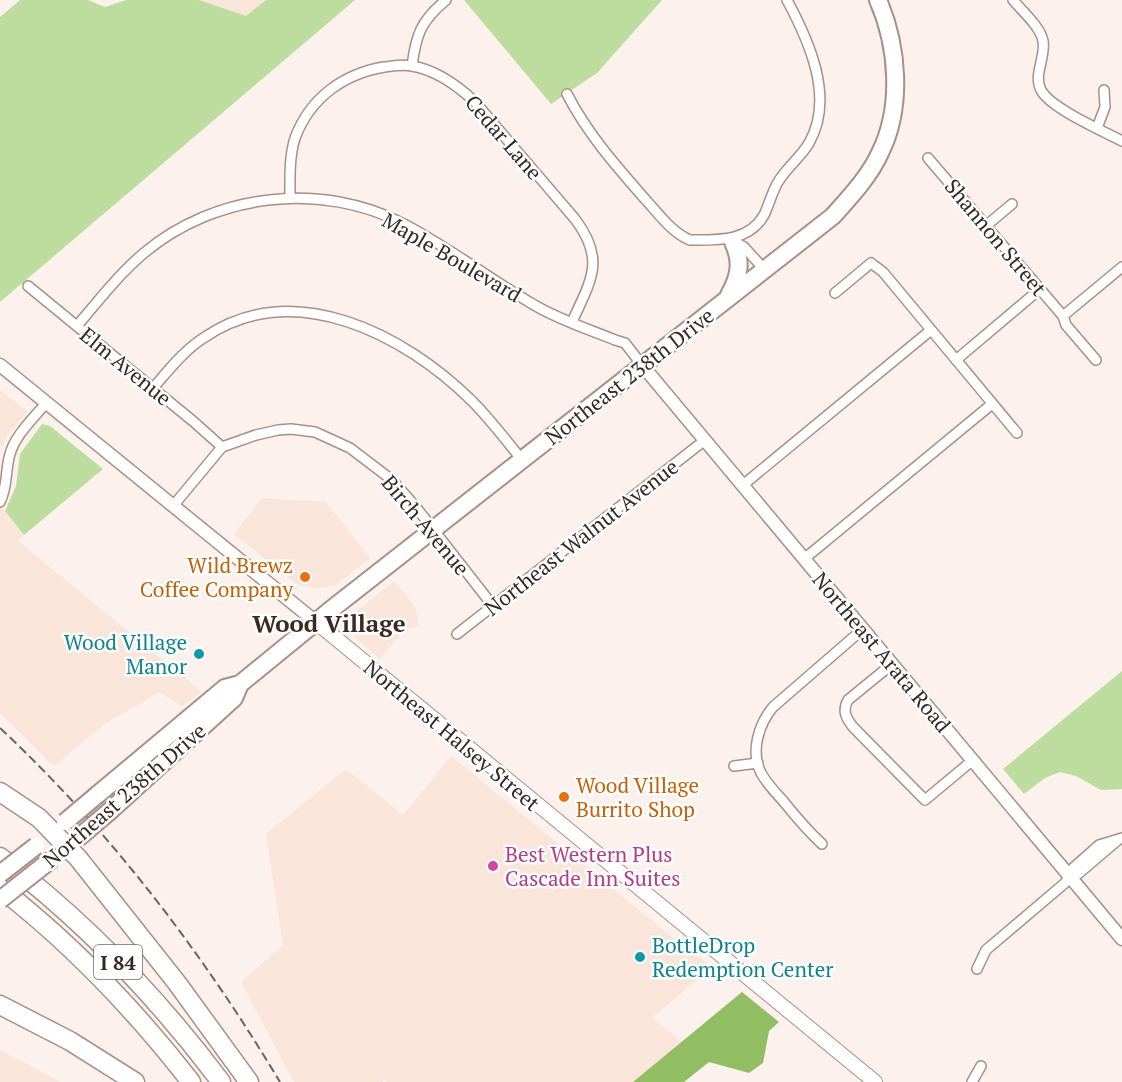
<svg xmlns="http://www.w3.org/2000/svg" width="1122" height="1082" font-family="'PT Serif',serif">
  <rect width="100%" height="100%" fill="#fcf1ec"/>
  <g fill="#fae5db">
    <path d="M199,0H266L246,17Z"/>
    <path d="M0,390L27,411L8,435L2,447L0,445Z"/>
    <path d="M262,498L326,502L370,558L336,585L314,589L295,583L234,534Z"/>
    <path d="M0,505L24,535L18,541L202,692L181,706L160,692L103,725L54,766L0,713Z"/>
    <path d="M395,581L415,607L419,626L405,629L380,659L358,640L352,631L351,622L354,613Z"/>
    <path d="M451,756L683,946L685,945L712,967L652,1018L682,1042L634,1082H387L385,1080L382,1082H294L241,982L283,946L266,834L346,769L403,815Z"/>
    <path d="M0,1050L61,1082H0Z"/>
  </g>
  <g fill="#bddd9e">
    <path d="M20,0H88L105,7L126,0H199L246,16L266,0H355L0,302V17Z"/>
    <path d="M464,0H662L597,73L551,104Z"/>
    <path d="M42,424L50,426L103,469L24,535L5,511L16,486L20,454Z"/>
    <path d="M1122,671V789L1101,790L1076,776L1060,772L1045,778L1024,794L1003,769Z"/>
  </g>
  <path fill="#92be63" d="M742,992L779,1022L769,1031L763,1063L749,1073L709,1062L684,1082H633Z"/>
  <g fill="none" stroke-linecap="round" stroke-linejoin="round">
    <defs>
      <g id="minor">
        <path d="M1013,0C1022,11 1040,26 1043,41C1046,57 1033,75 1041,90C1050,108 1103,131 1122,141"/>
        <path d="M412,66C416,34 421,21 446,0"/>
        <path d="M567,94C587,133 616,166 645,199C658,213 672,233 690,240C717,240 749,242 764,215C769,205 772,192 778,182C787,167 801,157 809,143C835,98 809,41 787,0"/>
        <path d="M1097,128L1105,107L1104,90"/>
        <path d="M928,158L1040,289L1063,316L1066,325L1096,360"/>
        <path d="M290,198C290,178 289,157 295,138C310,98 343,74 384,67C393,66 402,64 412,66C436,70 457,85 475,102L575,219C606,260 591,280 572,322"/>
        <path d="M987,225L1012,204"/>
        <path d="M735,242L744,247L764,269"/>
        <path d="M28,286L194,422L222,447"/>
        <path d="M835,293L871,263L883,272L1017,433"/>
        <path d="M1063,316L1122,267"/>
        <path d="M77,326C98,301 119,274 144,253C215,193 322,181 404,224C450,248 491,280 536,306C560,320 588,329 615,340L625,343L642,365"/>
        <path d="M956,360L1040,289"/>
        <path d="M153,388C169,370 184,350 205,337C294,277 404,334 472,401C490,419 506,440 522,460"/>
        <path d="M743,485L931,330"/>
        <path d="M0,502C8,487 5,470 10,454C15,435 34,418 46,403"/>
        <path d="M173,506L222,447L256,435L278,430L291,429L315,432L350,448L392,480L415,506L493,606"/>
        <path d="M804,559L992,404"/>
        <path d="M457,634L705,440"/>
        <path d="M892,664L848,700C842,711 846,718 853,727L925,800L973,760"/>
        <path d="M734,766L758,763"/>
        <path d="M822,844C808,831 796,817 784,802C776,793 767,784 761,773C750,751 759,724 773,707L863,629"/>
        <path d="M1070,877L1078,874L1118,840"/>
        <path d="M977,969L986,950L1065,883L1073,868L1099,845L1122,838"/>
        <path d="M972,1082L981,1066"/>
      </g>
      <g id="tertiary">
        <path d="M0,365L316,622"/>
        <path d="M642,365L1122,939"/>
      </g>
      <path id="secondary" d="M316,622L875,1082"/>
      <g id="trunk">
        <path d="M729,295C740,276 742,261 733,242"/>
        <path d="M97,795L225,688L240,684L333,608L833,216C850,197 869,177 880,153C903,107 898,46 878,0"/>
        <path d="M111,810L234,698L240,684"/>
      </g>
      <g id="motorway">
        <path d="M0,792L39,818L78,858L177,983L249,1082"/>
        <path d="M0,857C84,921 158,998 221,1082"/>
        <path d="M0,888C72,944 135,1010 191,1082"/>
        <path d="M0,1005L70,1041L135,1082"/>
      </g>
    </defs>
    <use href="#minor" stroke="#a99084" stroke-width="12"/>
    <use href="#tertiary" stroke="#a99084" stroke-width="15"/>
    <use href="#secondary" stroke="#a99084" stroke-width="16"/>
    <use href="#trunk" stroke="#a99084" stroke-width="20"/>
    <use href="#motorway" stroke="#a99084" stroke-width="21"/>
    <use href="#minor" stroke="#fff" stroke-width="9"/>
    <use href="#tertiary" stroke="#fff" stroke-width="12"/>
    <use href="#secondary" stroke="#fff" stroke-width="14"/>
    <use href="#trunk" stroke="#fff" stroke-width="16"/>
    <use href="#motorway" stroke="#fff" stroke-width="18"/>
    <path stroke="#6d635e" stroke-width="2" stroke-dasharray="9 4.5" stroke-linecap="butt" d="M0,728C111,832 202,952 280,1082"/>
    <defs>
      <g id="trunk-bridge">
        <path d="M65,822L97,795"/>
        <path d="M78,838L111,810"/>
        <path d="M0,874L36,846"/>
        <path d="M0,900L52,859"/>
      </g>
    </defs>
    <use href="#trunk-bridge" stroke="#a99084" stroke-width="20" stroke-linecap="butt"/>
    <use href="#trunk-bridge" stroke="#fff" stroke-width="16"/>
  </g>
  <g fill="#e8710a" stroke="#fff" stroke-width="2">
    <circle cx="305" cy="577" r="6"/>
    <circle cx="564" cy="797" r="6"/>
  </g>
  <g fill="#0f9aa8" stroke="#fff" stroke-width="2">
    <circle cx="199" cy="654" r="6"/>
    <circle cx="640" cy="957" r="6"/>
  </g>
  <circle fill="#d1479c" stroke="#fff" stroke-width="2" cx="493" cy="866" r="6"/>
  <g text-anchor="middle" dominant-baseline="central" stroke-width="5" stroke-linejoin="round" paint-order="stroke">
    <rect fill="#fff" stroke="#706966" stroke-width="1.5" x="94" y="945" width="48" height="34" rx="4.5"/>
    <g font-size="20" font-weight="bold" fill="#332924">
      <text x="118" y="962">I 84</text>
    </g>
    <g font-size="21" fill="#332924" stroke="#fff">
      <text transform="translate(504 137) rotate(49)">Cedar Lane</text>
      <text transform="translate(996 237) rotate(50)">Shannon Street</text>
      <text transform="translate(452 257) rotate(30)">Maple Boulevard</text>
      <text transform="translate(126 366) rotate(39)">Elm Avenue</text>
      <text transform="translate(629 376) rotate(-38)">Northeast 238th Drive</text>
      <text transform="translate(426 525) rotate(50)">Birch Avenue</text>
      <text transform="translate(581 537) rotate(-38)">Northeast Walnut Avenue</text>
      <text transform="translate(882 652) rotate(50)">Northeast Arata Road</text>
      <text transform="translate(452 735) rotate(40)">Northeast Halsey Street</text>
      <text transform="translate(124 795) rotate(-41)">Northeast 238th Drive</text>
    </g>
    <g font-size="21" fill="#c56008" stroke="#fff" text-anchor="end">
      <text x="293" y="565">Wild Brewz<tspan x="293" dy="24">Coffee Company</tspan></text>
      <text x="576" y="785" text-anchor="start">Wood Village<tspan x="576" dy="24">Burrito Shop</tspan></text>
    </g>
    <g font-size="21" fill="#0d838f" stroke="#fff" text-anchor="end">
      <text x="187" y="642">Wood Village<tspan x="187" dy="24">Manor</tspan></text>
      <text x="652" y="945" text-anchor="start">BottleDrop<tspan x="652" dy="24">Redemption Center</tspan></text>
    </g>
    <g font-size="21" fill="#b23c85" stroke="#fff" text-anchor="start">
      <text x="505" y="854">Best Western Plus<tspan x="505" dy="24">Cascade Inn Suites</tspan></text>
    </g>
    <g font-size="24" font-weight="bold" fill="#3d291f" stroke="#fff">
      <text x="329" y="623">Wood Village</text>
    </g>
  </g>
</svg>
